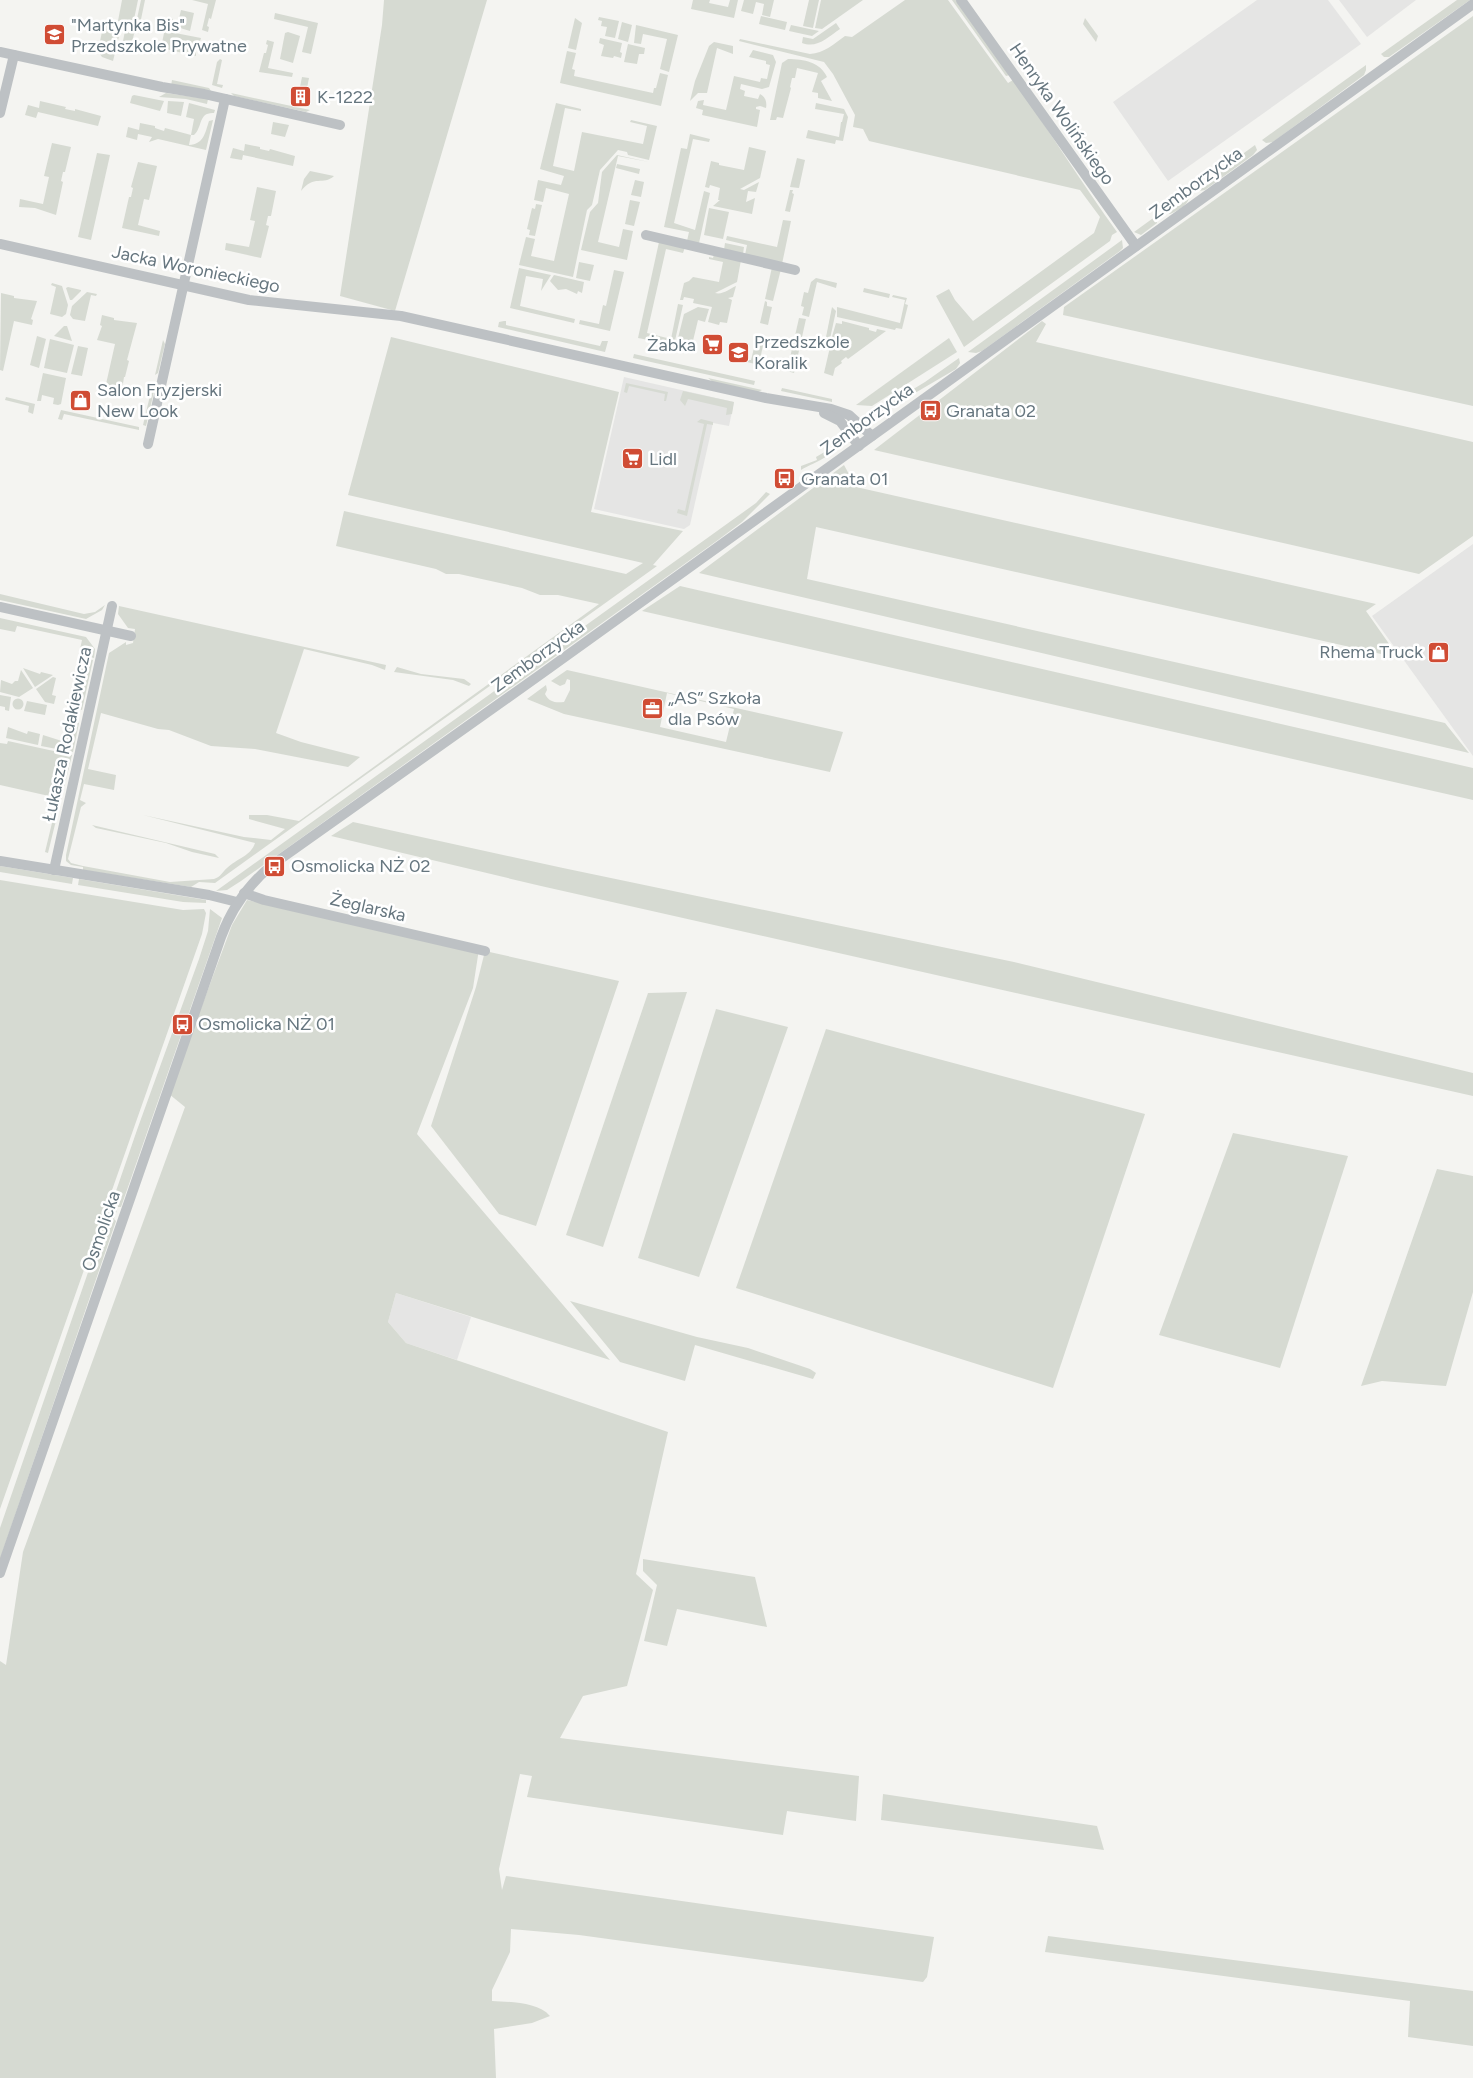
<svg xmlns="http://www.w3.org/2000/svg" width="1473" height="2078" font-family="Figtree,sans-serif">
  <rect width="100%" height="100%" fill="#f4f4f1"/>
  <g fill="#e5e5e4">
    <path d="M1257,0H1328L1361,44L1168,181L1113,102Z"/>
    <path d="M1339,0H1416L1367,37Z"/>
    <path d="M624,377L734,402L729,426L713,423L690,525L684,529L594,509Z"/>
    <path d="M1473,544V756L1372,616Z"/>
    <path d="M396,1293L471,1317L457,1360L406,1343L388,1322Z"/>
  </g>
  <g fill="#d6dad2" fill-rule="evenodd">
    <path d="M122,0H138L133,24L118,21Z"/>
    <path d="M141,0H145L139,29L134,34L132,43L123,41L126,26L135,28Z"/>
    <path d="M192,0H216L211,19L209,18L207,26L209,27L208,32L202,30L208,4Z"/>
    <path d="M384,0H487L395,311L340,296L382,25Z"/>
    <path d="M693,0H710L709,3L728,7L730,0H738L734,18L691,9Z"/>
    <path d="M744,0H774L770,17L762,15L764,4L756,2L753,14L741,11Z"/>
    <path d="M809,0H819L813,28L803,26Z"/>
    <path d="M821,0H863L822,29L815,28Z"/>
    <path d="M905,0H948L1008,83L1013,80C1049,130 1081,182 1117,232L1112,235L1110,241L964,347L936,296L949,289L955,300L973,321L1094,233L1100,217L1080,190L869,141L863,129L853,127L855,115L833,74L824,62L739,41L740,39L810,54C824,53 834,44 845,36L852,37Z"/>
    <path d="M952,0H956L1010,75L1006,76Z"/>
    <path d="M1457,0H1470L1389,57H1384L1381,54Z"/>
    <path d="M181,10L194,13L190,31L177,27Z"/>
    <path d="M275,13L318,23L311,54L302,52L308,27L274,19Z"/>
    <path d="M761,16L787,22L785,30L759,24Z"/>
    <path d="M1473,16V406L1063,315L1064,307Z"/>
    <path d="M599,17L619,21L615,38L605,36L607,27L601,26L602,21L598,20Z"/>
    <path d="M167,18L173,19L170,32L201,38L198,48H196V56L161,48Z"/>
    <path d="M575,18L582,23L576,50L568,48Z"/>
    <path d="M1085,18L1098,36L1096,42L1083,24Z"/>
    <path d="M104,22L120,26L121,28L113,61L102,57L98,51Z"/>
    <path d="M622,22L632,25L628,42L618,39Z"/>
    <path d="M836,23L840,29C828,37 817,49 802,43L803,37L813,39Z"/>
    <path d="M636,25L678,35L669,72L660,69L667,39L643,34L641,44L634,43Z"/>
    <path d="M791,25L819,31L812,36L789,31Z"/>
    <path d="M288,32L300,36L293,63L280,59L285,33Z"/>
    <path d="M600,38L622,43L620,52L622,53L621,58L614,56L613,58L601,56L604,45L599,43Z"/>
    <path d="M267,40L274,42L268,68L293,73L292,77L259,72L264,53H266L268,45L266,44Z"/>
    <path d="M714,42L733,46V54L717,48L707,93H698L690,101L695,81L709,46Z"/>
    <path d="M628,44L645,48L644,54H639L637,64L624,62Z"/>
    <path d="M753,50L773,55L776,62L769,87L762,89L741,84L740,89L745,91L744,96L758,99L760,94C766,97 767,103 766,108L760,106L756,107V109L760,110L757,127L702,115L703,110L696,108L698,101L704,100L703,105L726,110L734,76L760,82L761,78L767,79L770,65L766,64V61L749,57Z"/>
    <path d="M567,51L576,53L572,69L575,70L574,76L653,93L654,88H656L660,73L668,75L661,106L560,83Z"/>
    <path d="M220,59L222,60L217,84L223,85L222,88L212,85L217,62Z"/>
    <path d="M788,59C804,59 820,62 827,77L821,81L832,101L818,98V93L812,92L818,73L797,68L795,78H792L790,87L791,88L783,118L777,117L776,120H770L782,63Z"/>
    <path d="M1366,65V70L1364,75L1273,142L1266,143L1262,140Z"/>
    <path d="M302,77L309,78L306,93L299,92Z"/>
    <path d="M172,80L209,88L211,91L171,86Z"/>
    <path d="M166,93L208,99L207,104L186,99L159,97Z"/>
    <path d="M231,93L310,110L306,112L234,96Z"/>
    <path d="M134,95L164,101L160,111L130,103L132,96Z"/>
    <path d="M40,101L66,107L65,109L75,111V109L101,116L98,126L38,112L36,118L25,115L28,105L39,108Z"/>
    <path d="M168,101L184,102L181,116L167,113Z"/>
    <path d="M189,103L215,110L214,113C198,112 203,127 194,135H191L189,145C204,144 205,133 209,121L213,120L206,150L158,139L149,142L152,137L138,134L137,140L126,137L128,127L139,130L140,123L155,126V128L164,131L165,128L191,135L194,119L186,117Z"/>
    <path d="M556,103L581,109V111L565,108L553,166L574,171L582,132L643,144L647,126L630,122L631,120L657,126L649,160L628,155L627,152L618,150L600,170L592,205L587,210L573,277L519,265L526,237L535,239L531,256L554,261L569,194L546,188L543,202L534,200L538,180L561,185L564,176L540,169Z"/>
    <path d="M816,103L844,109L848,117L843,141L836,140L835,144L806,138L808,130L839,137L841,122H842L844,114L815,109Z"/>
    <path d="M273,122L289,125L285,137L271,134Z"/>
    <path d="M690,134L710,139L709,142L693,139L674,223L695,230L704,191L710,193L699,243L687,241L689,232L664,227L681,148L687,149Z"/>
    <path d="M52,143L71,147L65,172H63L61,181L63,182L56,215L35,208L19,207L20,199L43,204L49,177L44,176Z"/>
    <path d="M245,144L260,147V149L269,151L270,149L295,156L293,166L243,155L242,160L230,158L233,148L244,151Z"/>
    <path d="M1255,145L1257,150L1253,155L1205,190L1199,191L1196,188Z"/>
    <path d="M749,147L766,151L760,178L740,189L744,190L759,182L756,192L748,191L746,202L755,198L752,214L713,206L720,200H718L720,188L710,185L709,188L705,187L711,161L719,163V165L744,170Z"/>
    <path d="M97,153L110,155L91,240L78,237Z"/>
    <path d="M617,155L649,162L618,156L598,242L619,247L623,229L633,231L627,260L581,250L590,212L598,203L602,172Z"/>
    <path d="M797,158L805,160L799,188L790,187Z"/>
    <path d="M138,162L157,166L149,200L144,199L138,225L160,231L159,236L122,228L129,197H131L133,188L131,187Z"/>
    <path d="M617,164L640,169L639,174L616,168Z"/>
    <path d="M310,171L334,176C323,186 314,174 301,191L304,179Z"/>
    <path d="M635,180L644,182L641,197L631,195Z"/>
    <path d="M257,187L276,191L271,216H268L266,225L269,226L261,258L225,250L226,243L249,247L255,221L250,220Z"/>
    <path d="M790,190H793L792,193L794,194L790,212L785,211Z"/>
    <path d="M1189,193C1191,204 1179,210 1170,214L1163,211Z"/>
    <path d="M630,200L640,202L634,226L625,224Z"/>
    <path d="M536,204L542,205L535,236L529,235L530,230L527,229L532,208L535,209Z"/>
    <path d="M709,208L729,212L723,239L704,235Z"/>
    <path d="M1156,216L1157,223L1141,235L1134,232Z"/>
    <path d="M783,220L791,221L782,264L745,255L747,245L726,240L727,236L777,247Z"/>
    <path d="M1122,240L1123,248L1120,251L982,351L976,353L968,352Z"/>
    <path d="M659,242L685,247L683,253L666,249L647,333L671,339L678,304L683,305L674,345L638,338Z"/>
    <path d="M725,243L744,247L743,254L724,250Z"/>
    <path d="M714,254L741,260L737,282L715,293C723,295 729,289 736,286L733,297L728,298L732,300L727,323L720,322L719,325L708,322L712,307L693,303L694,299L684,297L683,300H680L684,283L689,281L693,277L719,282L723,262L709,259V257L713,258Z"/>
    <path d="M579,262L594,265L590,281L576,278Z"/>
    <path d="M772,267L781,269L773,301L765,299Z"/>
    <path d="M519,268L551,275L541,291L543,279L526,276L520,306L575,319L574,323L510,308Z"/>
    <path d="M614,270L624,272L610,331L579,324L580,320L599,324L603,305L606,306Z"/>
    <path d="M554,275L584,282L582,293L578,291L577,294L566,289L558,290L550,281Z"/>
    <path d="M816,278L837,283L836,288L817,282L809,317L802,315L804,307L801,306L804,292L808,293L811,282Z"/>
    <path d="M52,283L62,286L68,305L66,314L62,317L50,314L56,287L51,285Z"/>
    <path d="M68,287L81,290V291L72,300H70L66,288Z"/>
    <path d="M864,288L890,294L889,298L863,292Z"/>
    <path d="M87,292L97,294L96,296L91,295L85,321L73,319L70,315L72,306Z"/>
    <path d="M1,293L14,296V298L37,301L31,319L33,320L32,325L14,321L3,371L0,370Z"/>
    <path d="M893,295L907,298L905,304L908,305L902,329L896,328L895,330L837,317V307L900,323L905,300L892,297Z"/>
    <path d="M765,301L767,302V306L772,307L768,325L760,323Z"/>
    <path d="M698,307L709,309L705,322L698,320L691,349H688L689,345L677,342L684,314Z"/>
    <path d="M832,307L836,311L828,348L824,347Z"/>
    <path d="M102,315L114,318V320L137,323L127,360L129,361L125,377H124L121,397L104,393L115,344L97,340L102,326L100,325Z"/>
    <path d="M799,318L806,319L794,373L787,371Z"/>
    <path d="M504,321H506V325L600,346L602,341H608L605,352L498,327L499,322Z"/>
    <path d="M842,321L869,328V330L876,332L877,329L886,331L848,359L846,357L841,361L842,363L835,368L833,376L824,373L830,347H833L834,341L831,340L836,323L842,324Z"/>
    <path d="M1042,321L1046,324L1036,342L1473,442V536L1419,574L874,450Z"/>
    <path d="M64,326H67L72,341L54,336Z"/>
    <path d="M37,336L46,339L39,368L30,365Z"/>
    <path d="M391,337L619,392L591,512L683,531L653,565L657,566L215,883L199,882L191,887L83,870V867L71,865L66,861V855L109,653L126,642V645L133,643L135,629L128,628L118,614L119,606L386,665L385,670L372,665L304,649L276,733L301,742L360,757L348,767L255,749L211,746L169,730L158,729L101,713L88,769L116,775L114,790L84,784L80,800L86,803L81,807L68,859L71,863L83,866L170,882L214,879C221,877 222,872 227,868C236,859 251,856 255,843L143,815L244,837L271,840L285,829L249,819V815H267L299,821L599,604L558,595H540L522,588L459,574H446L436,569L336,546L344,511L626,574L643,563L348,495Z"/>
    <path d="M949,338L957,352L872,406L856,405Z"/>
    <path d="M50,339L74,345L67,373L44,368Z"/>
    <path d="M761,339L764,340L759,365L747,362L748,360H751L754,348L759,349Z"/>
    <path d="M163,340L165,344L158,373L155,375Z"/>
    <path d="M78,346L88,348L82,376L71,374Z"/>
    <path d="M634,354L755,381L754,385L633,358Z"/>
    <path d="M959,358L960,363L956,369L879,414L877,411L925,382Z"/>
    <path d="M43,373L66,378L61,404L58,405L53,404L54,398L42,395L41,401H37Z"/>
    <path d="M708,378L762,390L758,392L713,382Z"/>
    <path d="M153,383L155,387L146,426L143,425Z"/>
    <path d="M626,383L668,392L666,401H664L665,394L629,386L627,393L624,392Z"/>
    <path d="M782,388L832,399V402L781,391Z"/>
    <path d="M683,391L734,402L732,414L726,415L727,408L688,399L685,406L680,400Z"/>
    <path d="M6,397L35,404L33,414L28,412L29,406L5,400Z"/>
    <path d="M61,410L139,427V430L64,414L62,420L58,419Z"/>
    <path d="M701,419L713,422V425L707,424L687,516L677,513L678,509L685,511L704,424L697,422Z"/>
    <path d="M842,434C842,454 816,461 801,470V466L817,460L816,457L833,447Z"/>
    <path d="M844,465L856,487L1376,604L1366,611L1399,658L816,527L807,579L1445,723L1469,753L699,573Z"/>
    <path d="M766,492L770,494L742,522L718,540L241,881L227,890L216,891L756,503Z"/>
    <path d="M680,586L1473,768V800L642,611Z"/>
    <path d="M0,594L84,614L95,612L105,605L102,610L86,619L0,600Z"/>
    <path d="M0,618L86,637L95,649L94,658L79,654L82,640L17,626L15,632L0,629Z"/>
    <path d="M78,657L93,660L82,710L73,708L72,705L74,703L76,690H78L77,682H79L81,675H79L82,660Z"/>
    <path d="M397,667L421,674L464,679L471,684L469,686L453,680L394,672Z"/>
    <path d="M23,668L40,674L41,672L53,675L35,687Z"/>
    <path d="M21,670L33,688L19,697L0,692L1,680L12,684L15,681H18Z"/>
    <path d="M567,670L843,732L830,772L564,714L527,699L546,685L547,690L545,694C549,702 555,703 564,702L570,690V680L567,679L565,684L560,686L551,681ZM667,693L734,709L726,742L660,727Z"/>
    <path d="M53,677L56,678L52,695L56,696L54,704L45,702L36,689Z"/>
    <path d="M0,695L11,697L9,711L5,710V707L0,706Z"/>
    <circle cx="18" cy="704" r="5.5"/>
    <path d="M27,701L47,705L45,715L24,711Z"/>
    <path d="M71,720L79,723L73,752L41,746L43,735L65,742L64,732H68Z"/>
    <path d="M8,727L27,734L28,731L40,734L38,745L6,738Z"/>
    <path d="M8,741L72,755L48,853L45,852L58,798L0,785V743L7,744Z"/>
    <path d="M353,822L563,868L1014,962L1473,1073V1096L541,886L331,836Z"/>
    <path d="M92,825L215,854L219,858L192,852L166,843L96,828Z"/>
    <path d="M0,866L73,878L72,884L0,872Z"/>
    <path d="M79,879L206,900V903L183,902L78,885Z"/>
    <path d="M0,880L183,910L204,909L206,913L202,934L0,1509Z"/>
    <path d="M247,900L479,949L473,988L417,1134L610,1360L396,1293L388,1322L406,1343L668,1432L636,1574L653,1590L627,1686L583,1696L560,1738L859,1776L856,1821L787,1811L783,1835L527,1797L532,1776L520,1774L499,1869L502,1890L506,1876L934,1937L927,1977L923,1982L579,1935L511,1929L510,1952L492,1990V2001C510,2002 538,2002 550,2016L532,2023L494,2029L496,2078H0V1661L6,1665L23,1552L185,1107L169,1094L232,925Z"/>
    <path d="M210,909L222,918L121,1207H118L114,1219L116,1221L0,1559V1528L137,1130L199,959L208,931Z"/>
    <path d="M485,951L619,981L536,1226L499,1214L431,1126L476,987Z"/>
    <path d="M687,992L603,1247L566,1235L648,993Z"/>
    <path d="M716,1009L788,1027L699,1277L638,1258Z"/>
    <path d="M826,1029L1145,1114L1053,1388L736,1288Z"/>
    <path d="M1233,1133L1348,1156L1280,1368L1159,1335Z"/>
    <path d="M1437,1169L1473,1176V1292L1446,1386L1382,1381L1361,1386Z"/>
    <path d="M570,1301L697,1337L748,1348L810,1369L816,1373L813,1379L695,1345L685,1381L620,1362Z"/>
    <path d="M643,1559L755,1577L767,1627L677,1609L667,1646L644,1641L657,1585L643,1571Z"/>
    <path d="M883,1794L1097,1826L1104,1850L881,1820Z"/>
    <path d="M1048,1936L1473,1991V2046L1408,2037L1410,2001L1045,1952Z"/>
  </g>
  <g fill="none" stroke-linecap="round" stroke-linejoin="round">
    <g stroke="#bdc1c4" stroke-width="10">
      <path d="M961,0L1136,246"/>
      <path d="M0,52L162,87L204,94L340,125"/>
      <path d="M0,113L14,55"/>
      <path d="M646,235L795,270"/>
      <path d="M0,244L249,300L401,316L766,398L831,409L849,415L872,436"/>
      <path d="M824,413L840,421L859,446"/>
      <path d="M148,444L225,99"/>
      <path d="M0,607L131,636"/>
      <path d="M0,861L209,895L237,902"/>
      <path d="M54,870L112,606"/>
      <path d="M244,893L264,900L485,951"/>
      <path d="M0,1573L221,937C232,907 248,885 272,865L544,672L1473,4"/>
    </g>
  </g>
  <defs>
    <symbol id="school-square" viewBox="-11 -11 22 22"><rect x="-9" y="-9" width="18" height="18" rx="4" fill="#d04c34" stroke="#fff"/><path d="M0-5L7-2L0 1L-7-2ZM-4 1L0 2.5L4 1V4Q0 6-4 4Z" fill="#fff"/></symbol>
    <symbol id="building-square" viewBox="-11 -11 22 22"><rect x="-9" y="-9" width="18" height="18" rx="4" fill="#d04c34" stroke="#fff"/><path d="M-4-6H4V6H1V3H-1V6H-4ZM-2.5-4.3h1.7v1.8h-1.7ZM.8-4.3h1.7v1.8H.8ZM-2.5-1h1.7V.8h-1.7ZM.8-1h1.7V.8H.8Z" fill="#fff"/></symbol>
    <symbol id="supermarket-square" viewBox="-11 -11 22 22"><rect x="-9" y="-9" width="18" height="18" rx="4" fill="#d04c34" stroke="#fff"/><path d="M-6-5.5h2.5l.6 2H6L4.5 2H-2.5L-4.4-4H-6ZM-1.5 3.2a1.3 1.3 0 1 0 .1 0ZM3 3.2a1.3 1.3 0 1 0 .1 0Z" fill="#fff"/></symbol>
    <symbol id="shop-square" viewBox="-11 -11 22 22"><rect x="-9" y="-9" width="18" height="18" rx="4" fill="#d04c34" stroke="#fff"/><path d="M-5-2.5h2.3a2.7 3.5 0 0 1 5.4 0H5L5.5 6h-11ZM-1.5-2.5h3a1.5 2.3 0 0 0-3 0Z" fill="#fff"/></symbol>
    <symbol id="bus-square" viewBox="-11 -11 22 22"><rect x="-9" y="-9" width="18" height="18" rx="4" fill="#d04c34" stroke="#fff"/><path d="M-5-6H5V4H4V6H2V4H-2V6H-4V4H-5ZM-3.5-4V0h7V-4ZM-3.5 1.2v1.5H-2V1.2ZM2 1.2v1.5H3.5V1.2Z" fill="#fff"/></symbol>
    <symbol id="office-square" viewBox="-11 -11 22 22"><rect x="-9" y="-9" width="18" height="18" rx="4" fill="#d04c34" stroke="#fff"/><path d="M-6-3h4V-5.5h4V-3h4V5H-6ZM-1-4.5V-3h2v-1.5ZM-6 0V1H6V0Z" fill="#fff"/></symbol>
  </defs>
  <g fill-rule="evenodd">
    <use href="#school-square" x="42" y="22" width="25" height="25"/>
    <use href="#building-square" x="288" y="84" width="25" height="25"/>
    <use href="#supermarket-square" x="700" y="332" width="25" height="25"/>
    <use href="#school-square" x="726" y="340" width="25" height="25"/>
    <use href="#shop-square" x="68" y="388" width="25" height="25"/>
    <use href="#bus-square" x="918" y="398" width="25" height="25"/>
    <use href="#supermarket-square" x="620" y="446" width="25" height="25"/>
    <use href="#bus-square" x="772" y="466" width="25" height="25"/>
    <use href="#shop-square" x="1426" y="640" width="25" height="25"/>
    <use href="#office-square" x="640" y="696" width="25" height="25"/>
    <use href="#bus-square" x="262" y="854" width="25" height="25"/>
    <use href="#bus-square" x="170" y="1012" width="25" height="25"/>
  </g>
  <g text-anchor="middle" dominant-baseline="central" stroke-width="5" stroke-linejoin="round" paint-order="stroke">
    <g font-size="18" fill="#66767f" stroke="#fff" text-anchor="start">
      <text x="71" y="25">"Martynka Bis"<tspan x="71" dy="21">Przedszkole Prywatne</tspan></text>
      <text x="317" y="97">K-1222</text>
      <text x="754" y="342">Przedszkole<tspan x="754" dy="21">Koralik</tspan></text>
      <text x="696" y="345" text-anchor="end">Żabka</text>
      <text x="97" y="390">Salon Fryzjerski<tspan x="97" dy="21">New Look</tspan></text>
      <text x="946" y="411">Granata 02</text>
      <text x="649" y="459">Lidl</text>
      <text x="801" y="479">Granata 01</text>
      <text x="1423" y="652" text-anchor="end">Rhema Truck</text>
      <text x="668" y="698">„AS” Szkoła<tspan x="668" dy="21">dla Psów</tspan></text>
      <text x="291" y="866">Osmolicka NŻ 02</text>
      <text x="198" y="1024">Osmolicka NŻ 01</text>
    </g>
    <g font-size="18" fill="#66767f" stroke="#fff">
      <text transform="translate(1062 114) rotate(55)">Henryka Wolińskiego</text>
      <text transform="translate(1196 183) rotate(-36)">Zemborzycka</text>
      <text transform="translate(196 269) rotate(12)">Jacka Woronieckiego</text>
      <text transform="translate(867 419) rotate(-36)">Zemborzycka</text>
      <text transform="translate(538 656) rotate(-36)">Zemborzycka</text>
      <text transform="translate(67 734) rotate(-78)">Łukasza Rodakiewicza</text>
      <text transform="translate(368 907) rotate(13)">Żeglarska</text>
      <text transform="translate(101 1231) rotate(-71)">Osmolicka</text>
    </g>
  </g>
</svg>
